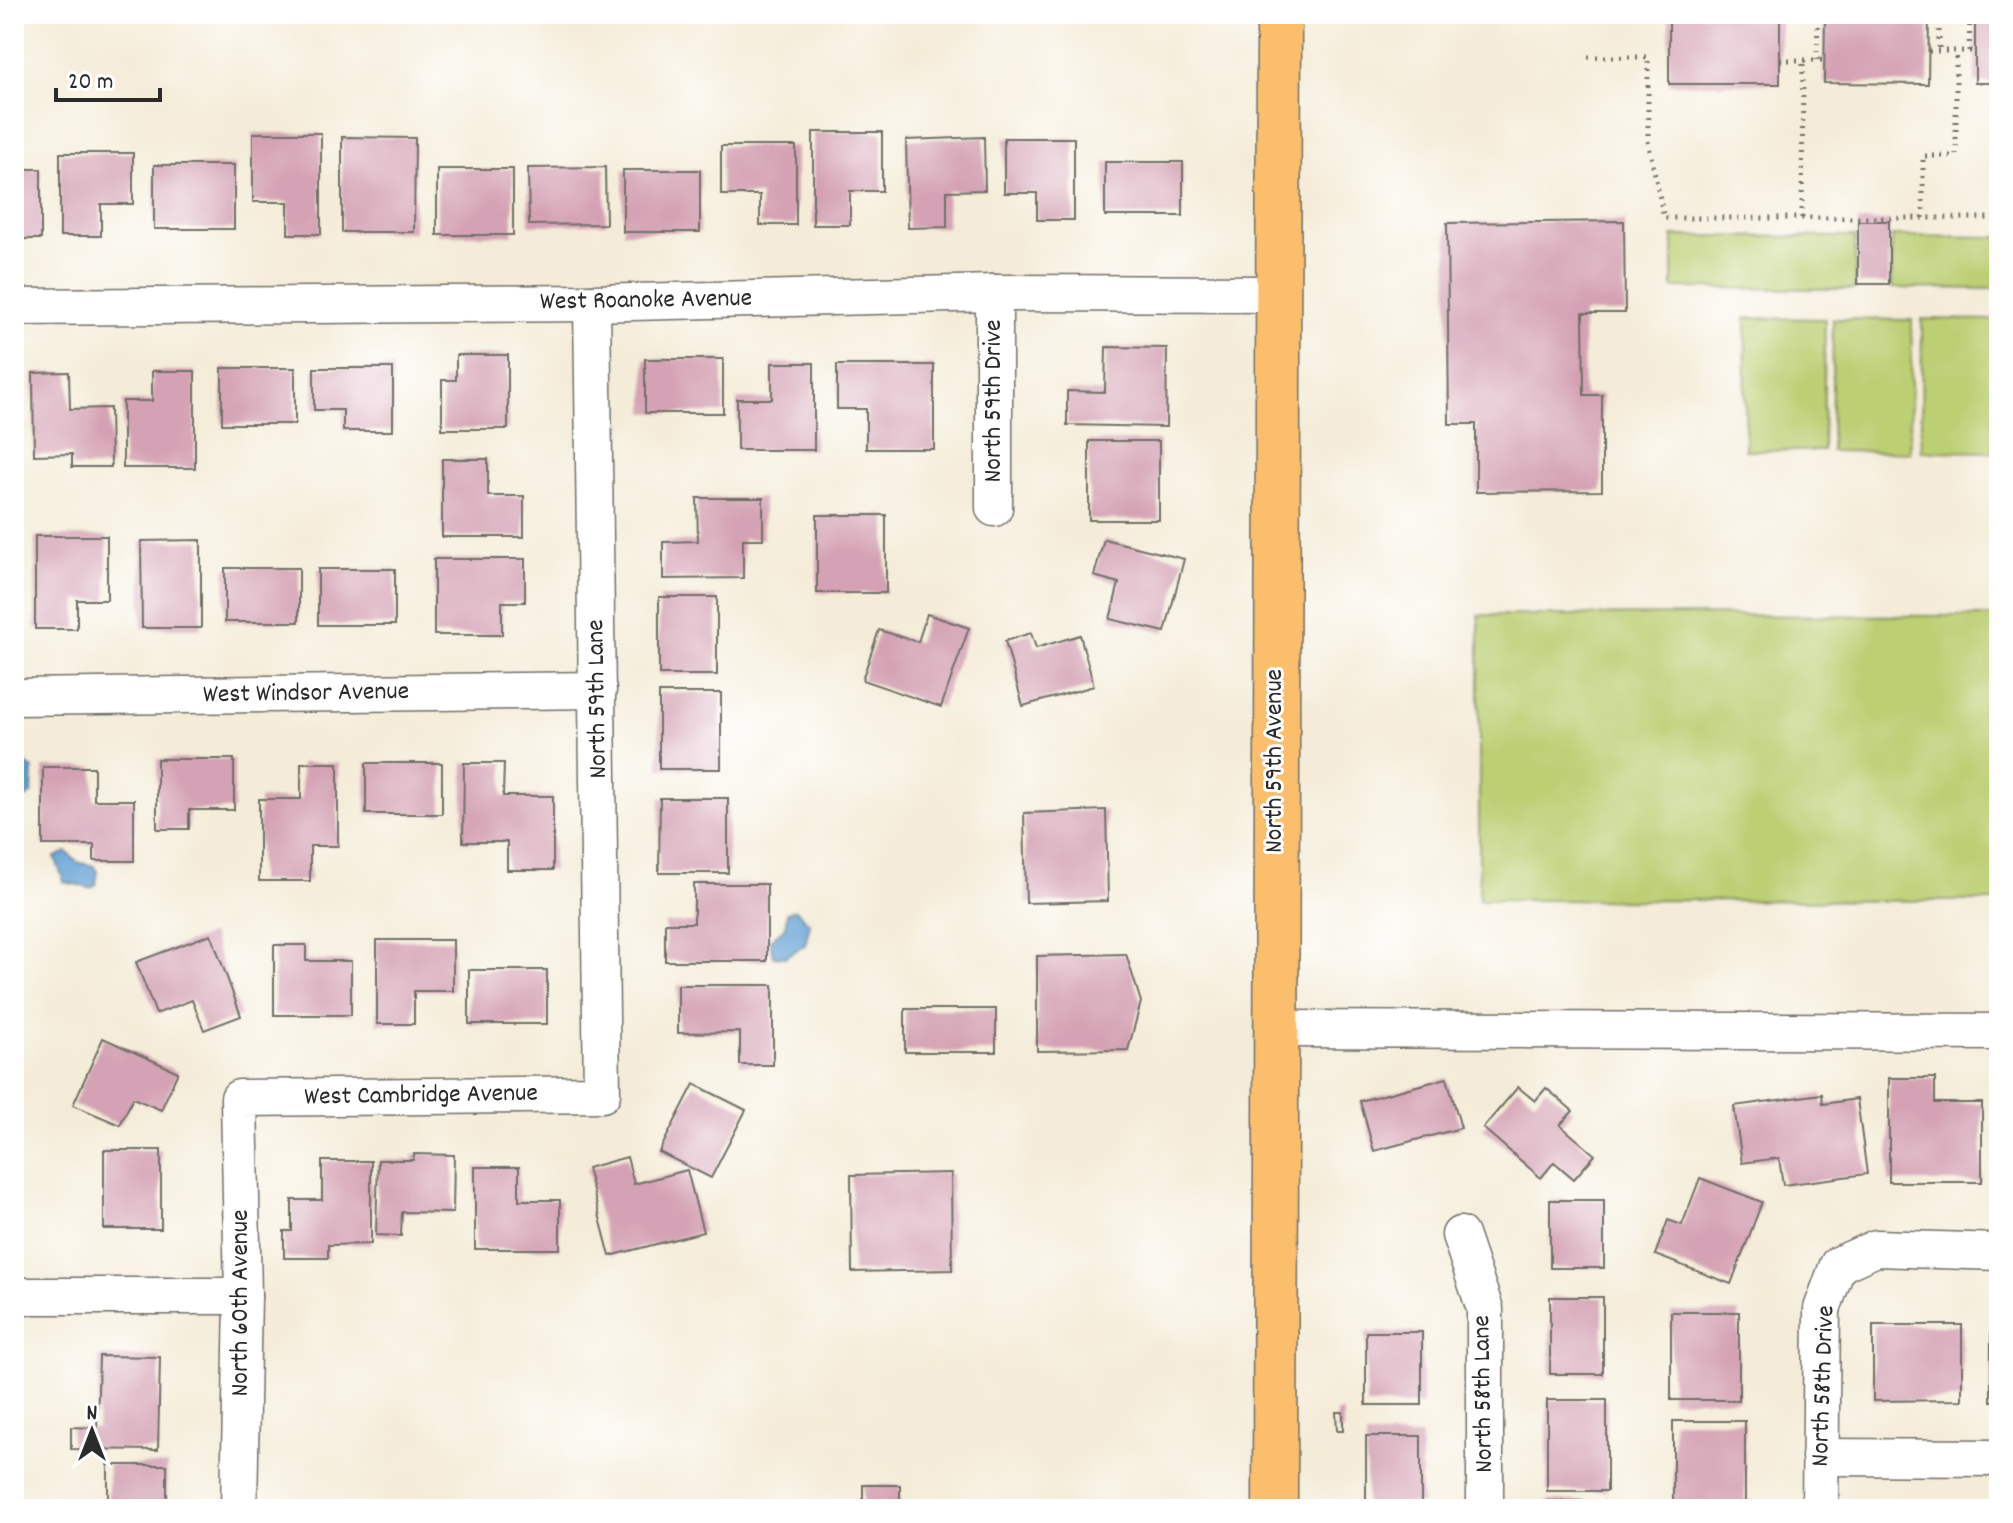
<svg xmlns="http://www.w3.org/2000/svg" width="2013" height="1523" font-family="Dekko,sans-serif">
  <rect width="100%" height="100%" fill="#fff"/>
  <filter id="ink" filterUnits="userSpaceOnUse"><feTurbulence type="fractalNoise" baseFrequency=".0125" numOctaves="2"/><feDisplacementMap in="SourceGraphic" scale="16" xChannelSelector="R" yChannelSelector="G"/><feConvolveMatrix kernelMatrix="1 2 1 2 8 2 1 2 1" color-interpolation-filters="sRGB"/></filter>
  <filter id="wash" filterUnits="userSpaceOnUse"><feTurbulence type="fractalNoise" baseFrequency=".006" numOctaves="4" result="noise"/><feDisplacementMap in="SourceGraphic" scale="32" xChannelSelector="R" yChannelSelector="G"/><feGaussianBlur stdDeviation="1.8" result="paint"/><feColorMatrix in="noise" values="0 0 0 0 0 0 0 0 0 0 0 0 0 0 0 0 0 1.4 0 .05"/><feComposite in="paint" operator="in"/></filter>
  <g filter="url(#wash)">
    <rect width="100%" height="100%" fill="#f4ecd8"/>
    <g fill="#bccf73" stroke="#747d4f" stroke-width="2">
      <path d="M1673,236L1855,237V289L1673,288Z"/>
      <path d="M1892,236L1999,237V289L1892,288Z"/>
      <path d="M1746,318L1825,319L1823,451L1745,450Z"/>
      <path d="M1833,319L1912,320L1910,452L1831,451Z"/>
      <path d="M1922,319L1999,320V452L1921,451Z"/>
      <path d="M1479,615L1999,616V901L1479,900Z"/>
    </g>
    <g fill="#619fd3" stroke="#46657f" stroke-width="2">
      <path d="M14,756L33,769L32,793L26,798L18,796Z"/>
      <path d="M67,852L77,862L94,866L98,871L96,885L90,888L64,882L55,857Z"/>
      <path d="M795,909L810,924L805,945L785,957L773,956L770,940L785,928L787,913Z"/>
    </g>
    <g id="blocks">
      <g fill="#d4a2b4">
        <rect x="1669" y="14" width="111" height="70"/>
        <path d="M1825,14H1929L1928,84L1824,83Z"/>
        <rect x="1975" y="14" width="24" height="69"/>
        <path d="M813,132H882V191H850V225H813Z"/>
        <path d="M253,133H321V234H288V202H253Z"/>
        <path d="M342,137L415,138L414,232H342Z"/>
        <path d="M984,137L985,190L947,191V227L908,228L906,140Z"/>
        <path d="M1004,138H1074V220H1037V193H1004Z"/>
        <path d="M721,146H796V225H760V195H721Z"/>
        <path d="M60,153H133V204H101V236H60Z"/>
        <rect x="1105" y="162" width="78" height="54"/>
        <rect x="154" y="165" width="80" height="64"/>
        <path d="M605,167L606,224L529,225L528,168Z"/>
        <rect x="14" y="169" width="27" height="70"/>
        <rect x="437" y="169" width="76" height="66"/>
        <rect x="623" y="170" width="77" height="62"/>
        <path d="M1624,221L1625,313H1583L1584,395H1602V491L1476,492V424H1449L1447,223Z"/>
        <rect x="1858" y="221" width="31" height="63"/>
        <path d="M1106,347L1167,348L1166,427L1067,425V391L1105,392Z"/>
        <path d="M456,355H508V429H442V380H456Z"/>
        <rect x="645" y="359" width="78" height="54"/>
        <path d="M772,363H814V450H737V399H772Z"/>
        <path d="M837,365H934V449H866V409H837Z"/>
        <rect x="222" y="368" width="73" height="56"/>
        <path d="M314,368H393V431H343V410H314Z"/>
        <path d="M152,371H195V468H123V401H152Z"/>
        <path d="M69,372L70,409L110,408L111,467H72V454L34,455L33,373Z"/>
        <path d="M14,374H17L18,433H14Z"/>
        <rect x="1089" y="441" width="70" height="79"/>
        <path d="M442,459H488V496H524V537H442Z"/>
        <path d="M697,498H763V539H743V578L663,579V542L698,541Z"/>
        <rect x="817" y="515" width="69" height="78"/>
        <path d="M35,536H107V600H77V629H35Z"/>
        <path d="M1104,539L1184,559L1165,632L1110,619L1119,583L1094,576Z"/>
        <path d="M201,540V628H142L141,541Z"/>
        <path d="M434,559H525V602H502V635H434Z"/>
        <rect x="225" y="568" width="74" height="54"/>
        <rect x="318" y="569" width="77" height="56"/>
        <rect x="659" y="597" width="58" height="78"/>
        <path d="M927,614L969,628L941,707L862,680L879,630L918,642Z"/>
        <path d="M1031,633L1036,648L1080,635L1094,686L1023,706L1005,641Z"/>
        <rect x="659" y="693" width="62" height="76"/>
        <path d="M157,759H234V810H189V829H157Z"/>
        <path d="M301,763H338V846H310V881H259V799H301Z"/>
        <rect x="366" y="763" width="76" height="51"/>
        <path d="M464,763H504L503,796H553V870H507V842H463Z"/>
        <path d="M43,767H94V800H134V861H94V845H43Z"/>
        <path d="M660,798H728V873H659Z"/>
        <path d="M1106,810L1108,901L1026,903L1024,813Z"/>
        <path d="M694,884H767V961H665V923H694Z"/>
        <path d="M211,934L241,1016L204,1030L192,1000L156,1014L136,962Z"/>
        <path d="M377,940H453V991H414V1024H377Z"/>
        <path d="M274,945H306V961H351V1015H274Z"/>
        <path d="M1126,954L1141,1002L1128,1050L1037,1051V956Z"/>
        <rect x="469" y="970" width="78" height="54"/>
        <path d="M678,985H773V1065H740V1032L678,1033Z"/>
        <rect x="905" y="1009" width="91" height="43"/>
        <path d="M103,1038L178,1072L161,1110L133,1098L120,1125L73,1105Z"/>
        <path d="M1447,1078L1461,1128L1374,1151L1360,1101Z"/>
        <path d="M1889,1078H1935V1103H1982V1182H1889Z"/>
        <path d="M694,1084L746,1110L711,1178L659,1152Z"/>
        <path d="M1518,1087L1535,1101L1546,1088L1573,1111L1560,1125L1595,1155L1574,1179L1554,1162L1541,1178L1483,1128Z"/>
        <path d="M1822,1094L1823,1104L1857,1099L1867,1174L1783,1185L1779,1158L1742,1163L1734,1106Z"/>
        <rect x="104" y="1150" width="57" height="79"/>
        <path d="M414,1154L454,1155L453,1213L402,1212L401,1236L376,1235L378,1160H413Z"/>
        <path d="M627,1157L634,1184L687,1170L703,1232L610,1256L587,1168Z"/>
        <path d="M322,1161H371V1244L328,1245V1258H284V1231H292V1200H322Z"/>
        <path d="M475,1167H519V1200H560V1249H475Z"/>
        <path d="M951,1173L952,1270L852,1272L851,1175Z"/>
        <path d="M1700,1178L1762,1202L1731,1284L1655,1255L1668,1220L1682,1225Z"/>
        <rect x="1550" y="1200" width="54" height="68"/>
        <rect x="1550" y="1297" width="53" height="77"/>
        <rect x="1671" y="1312" width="68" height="88"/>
        <rect x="1991" y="1323" width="8" height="78"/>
        <path d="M1873,1325H1962V1400L1873,1401Z"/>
        <rect x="1366" y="1332" width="56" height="73"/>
        <path d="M99,1356L160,1357L158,1450L71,1449V1427L97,1428Z"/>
        <rect x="1547" y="1400" width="60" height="91"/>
        <path d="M1336,1412H1343V1431H1337Z"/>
        <rect x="1673" y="1421" width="72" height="87"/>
        <rect x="1366" y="1436" width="55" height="68"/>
        <rect x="108" y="1465" width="59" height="44"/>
        <rect x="863" y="1485" width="37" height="24"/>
        <rect x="1547" y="1501" width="57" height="8"/>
      </g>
    </g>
  </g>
  <g filter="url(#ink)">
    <use href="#blocks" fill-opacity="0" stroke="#716f68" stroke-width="2"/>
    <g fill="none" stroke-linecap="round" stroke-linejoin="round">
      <defs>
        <g id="minor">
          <path d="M994,293V508"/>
          <path d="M14,307L592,303L994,293L1278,294"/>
          <path d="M14,697L598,690"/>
          <path d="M1274,1029L1999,1032"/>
          <path d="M1460,1235L1485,1309V1509"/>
          <path d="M14,1296H243"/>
          <path d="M1820,1457L1999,1458"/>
          <path d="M239,1509L243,1296L239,1098L602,1094L592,303"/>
          <path d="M1820,1509L1822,1309L1838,1265L1876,1248L1999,1252"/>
        </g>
        <path id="major" d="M1275,1509L1279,14"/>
      </defs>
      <use href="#minor" stroke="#716f68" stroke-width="39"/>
      <use href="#major" stroke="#716f68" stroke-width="47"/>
      <g stroke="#716f68" stroke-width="5" stroke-dasharray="2 6" stroke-linecap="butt">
        <path d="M1939,14V51"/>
        <path d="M1929,51H1975"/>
        <path d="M1969,51L1970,14"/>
        <path d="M1588,57H1648V141L1664,218H1999"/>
        <path d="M1780,60H1824"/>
        <path d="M1817,60L1818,14"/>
        <path d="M1802,218L1803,60"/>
        <path d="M1923,218V156H1956V51"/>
      </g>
      <use href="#minor" stroke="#fff" stroke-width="36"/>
      <use href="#major" stroke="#fabe6d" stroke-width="44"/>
    </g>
  </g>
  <g text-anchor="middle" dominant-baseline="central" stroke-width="6" stroke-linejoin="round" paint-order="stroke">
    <g font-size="26" fill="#2b2b2b" stroke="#fff">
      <text transform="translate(646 301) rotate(-1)">West Roanoke Avenue</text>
      <text transform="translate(994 401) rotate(-90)">North 59th Drive</text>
      <text transform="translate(306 694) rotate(-1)">West Windsor Avenue</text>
      <text transform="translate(598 699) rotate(-91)">North 59th Lane</text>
      <text transform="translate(1275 761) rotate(-90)">North 59th Avenue</text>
      <text transform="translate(421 1096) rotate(-1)">West Cambridge Avenue</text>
      <text transform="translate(241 1303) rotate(-90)">North 60th Avenue</text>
      <text transform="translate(1824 1386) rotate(-88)">North 58th Drive</text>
      <text transform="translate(1484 1394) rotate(-91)">North 58th Lane</text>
    </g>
  </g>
  <rect width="2013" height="1523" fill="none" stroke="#fff" stroke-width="48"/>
  <g transform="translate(92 1431)" stroke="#ffffff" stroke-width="6" paint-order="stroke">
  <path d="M0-6L14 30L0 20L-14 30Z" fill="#2b2b2b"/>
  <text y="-12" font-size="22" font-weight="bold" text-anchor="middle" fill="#2b2b2b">N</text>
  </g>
  <path d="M56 88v12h104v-12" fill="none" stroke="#2b2b2b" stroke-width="4"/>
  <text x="68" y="88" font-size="24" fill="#2b2b2b" stroke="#ffffff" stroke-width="6" paint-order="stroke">20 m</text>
</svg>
